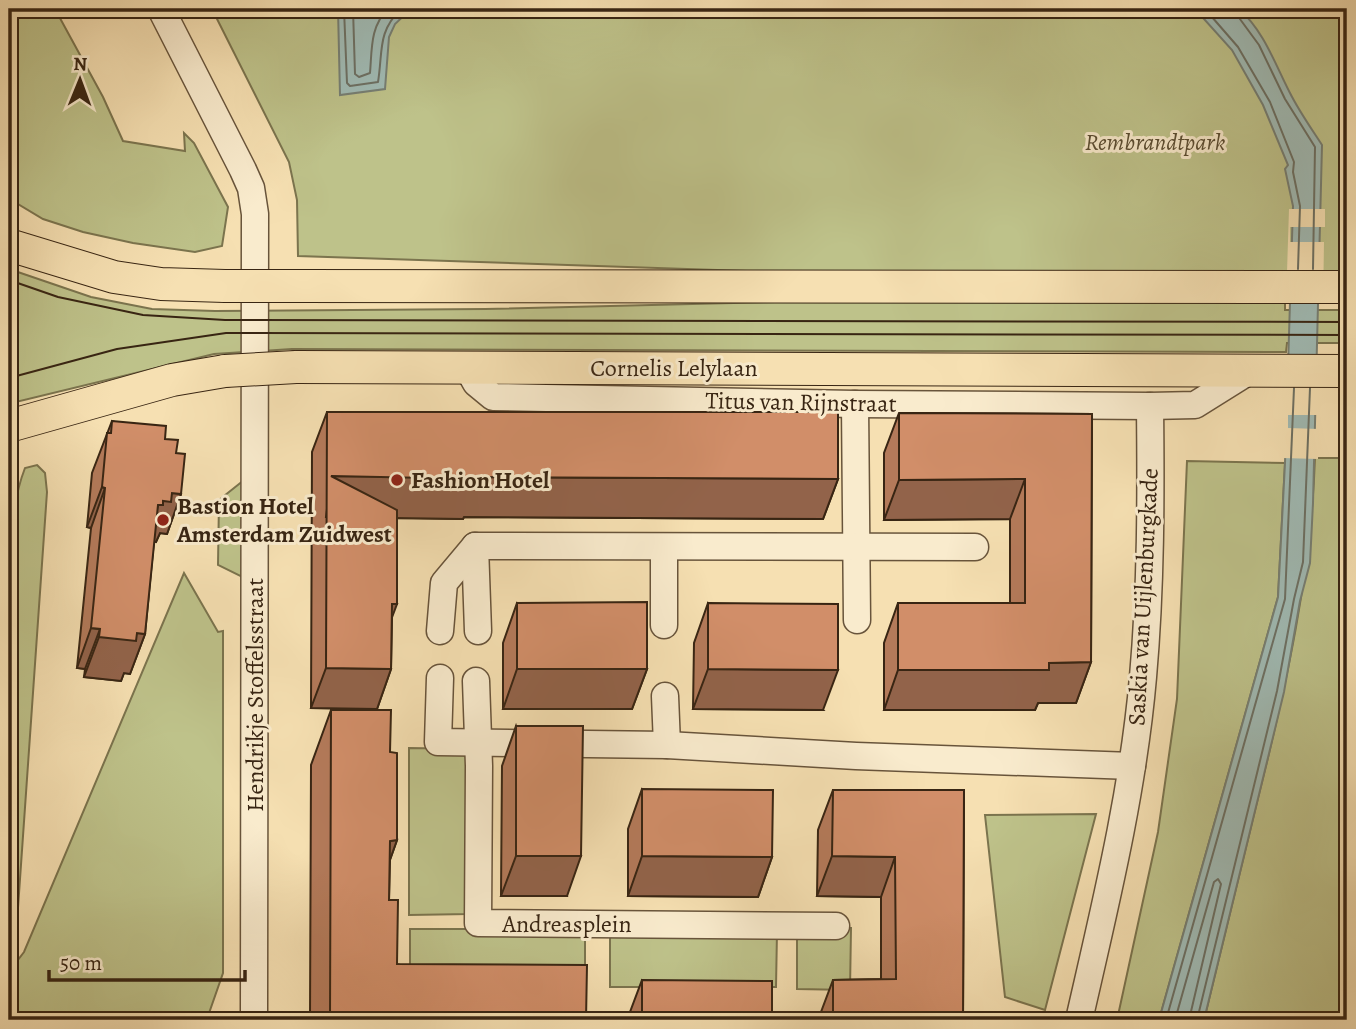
<svg xmlns="http://www.w3.org/2000/svg" width="1356" height="1029" font-family="Alegreya,serif">
  <rect width="100%" height="100%" fill="#f6e0b2"/>
  <filter id="stains"><feTurbulence type="fractalNoise" baseFrequency=".00286" numOctaves="4"/><feColorMatrix values="0 0 0 0 .2 0 0 0 0 .09 0 0 0 0 .02 0 0 0 .5 -.17"/></filter>
  <radialGradient id="worn" r=".72"><stop offset=".6" stop-color="#630" stop-opacity="0"/><stop offset="1" stop-color="#630" stop-opacity=".3"/></radialGradient>
  <g fill="#bec28a" stroke="#7b744e" stroke-width="2">
    <path d="M9,9H55L103,97L123,141L185,151L184,133L194,143L228,207L222,246L195,252L133,243L83,232L43,219L18,204L9,187Z"/>
    <path d="M212,9H1347V277L747,271L298,256L297,200L289,162Z"/>
    <path d="M9,269L91,297L152,309L215,311L485,309L776,302L1285,301V310H1347V343H1287L1286,352L292,349L214,354L16,402L11,398L9,366Z"/>
    <path d="M1315,458H1347V1020H1204C1222,946 1240,872 1258,798C1286,687 1311,574 1315,458Z"/>
    <path d="M1187,461L1285,463L1278,597L1159,1020H1117L1158,832L1177,699Z"/>
    <path d="M37,465L45,473L47,492L14,965L24,952L184,573L218,632L223,631V973L208,1016H9V580C11,543 11,504 25,468Z"/>
    <path d="M258,469L257,584L218,565L219,500Z"/>
    <path d="M409,748L469,749V914L409,915Z"/>
    <path d="M1096,814L1045,1010L1005,997L985,815Z"/>
    <path d="M797,928H851L850,990L797,989Z"/>
    <path d="M410,929H585V986L410,984Z"/>
    <path d="M610,931L777,932L776,987H610Z"/>
  </g>
  <g fill="#a0bbb5" stroke="#767f74" stroke-width="2">
    <path d="M338,9H411L395,24L389,37L385,89L340,95Z"/>
    <path d="M1195,9H1239C1264,31 1275,64 1290,93C1299,111 1311,128 1322,145L1313,503L1310,563L1300,601L1284,692L1204,1020H1159L1278,597L1285,463L1293,206L1285,169L1288,165L1263,105L1232,50Z"/>
  </g>
  <g fill="#f6e0b2">
    <path d="M1289,209H1325V227H1290V242H1324L1323,304H1286Z"/>
    <path d="M1285,354H1321L1319,415H1288V428L1319,429L1318,459L1282,458Z"/>
  </g>
  <g fill="none" stroke-linecap="round" stroke-linejoin="round">
    <g stroke="#6c7064" stroke-width="2">
      <path d="M344,9L347,83L350,86L378,82C383,52 377,32 401,9"/>
      <path d="M353,9L355,74L359,77L370,73C372,50 370,26 388,9"/>
      <path d="M1205,9L1238,47L1270,102L1294,162L1293,172L1300,206L1298,269"/>
      <path d="M1235,9L1237,15L1259,45L1285,99L1315,147L1313,269"/>
      <path d="M1166,1020L1285,599L1294,388"/>
      <path d="M1175,1020L1214,882L1218,879L1221,884L1189,1020"/>
      <path d="M1197,1020L1277,691L1294,599L1303,562L1310,388"/>
    </g>
    <defs>
      <g id="minor">
        <path d="M161,9L243,170L251,188L255,214L254,1020"/>
        <path d="M467,367L476,383L493,397L855,404L1150,406L1195,405L1251,370"/>
        <path d="M855,404L857,620"/>
        <path d="M475,546L478,631"/>
        <path d="M664,625V547"/>
        <path d="M440,631L444,583L475,546L975,547"/>
        <path d="M440,678L438,742L667,745L856,756L1132,766"/>
        <path d="M476,681L479,766L478,923L836,926"/>
        <path d="M665,696L667,745"/>
        <path d="M1079,1020C1105,906 1133,793 1143,677C1151,587 1151,496 1150,406"/>
      </g>
      <g id="major">
        <path d="M9,245L114,277L161,284L225,286"/>
        <path d="M296,286L1347,287"/>
        <path d="M296,367L1347,371"/>
        <path d="M9,426L172,380L225,371"/>
      </g>
    </defs>
    <use href="#minor" stroke="#68543b" stroke-width="29"/>
    <use href="#major" stroke="#382513" stroke-width="34"/>
    <use href="#minor" stroke="#f9ebcd" stroke-width="26"/>
    <use href="#major" stroke="#f6e0b2" stroke-width="32"/>
    <g stroke="#382513" stroke-width="2">
      <path d="M9,280L58,297L143,315L225,320L1347,322"/>
      <path d="M9,378L117,349L226,333L1347,335"/>
    </g>
    <defs>
      <g id="major-bridge">
        <path d="M225,286H296"/>
        <path d="M225,371L296,367"/>
      </g>
    </defs>
    <use href="#major-bridge" stroke="#382513" stroke-width="34" stroke-linecap="butt"/>
    <use href="#major-bridge" stroke="#f6e0b2" stroke-width="32"/>
  </g>
  <g fill="#b47a5a" stroke="#382513" stroke-width="2">
    <path d="M327,412L838,479L823,519L464,517L463,519L397,518L392,617L391,669L377,709L311,708L312,452Z"/>
    <path d="M899,413L1092,414L1091,662L1076,703H1038L1035,710H884V643L898,603H1010V519L884,520V453Z"/>
    <path d="M112,421L165,439L176,453L181,494L167,534L160,533L156,542L154,541L145,634L130,674L124,673L121,681L84,677L85,669L77,668L91,528L87,527L92,473Z"/>
    <path d="M517,603L647,669L632,709H503V643Z"/>
    <path d="M708,603L823,710L693,709L694,643Z"/>
    <path d="M331,710L390,752L397,840L390,860L389,900L397,964L586,1020H310L311,765Z"/>
    <path d="M516,726L567,896H501L502,766Z"/>
    <path d="M642,789L772,857L758,897L628,896V829Z"/>
    <path d="M833,790H964L963,1020H818L833,980L881,979V897L817,896L818,830Z"/>
    <path d="M642,980L772,1020H627Z"/>
  </g>
  <g fill="#92634a" stroke="#382513" stroke-width="2">
    <path d="M331,476L477,477L838,479L823,519L464,517L463,519L326,517Z"/>
    <path d="M1025,479L1010,519L884,520L899,480Z"/>
    <path d="M102,487L105,488L91,528L87,527Z"/>
    <path d="M172,493L181,494L167,534L160,533L156,542L150,541L158,505Z"/>
    <path d="M392,604H397L382,644Z"/>
    <path d="M91,628L100,629L85,669L77,668Z"/>
    <path d="M137,633L145,634L130,674L124,673L121,681L84,677L99,637Z"/>
    <path d="M1091,662L1076,703H1038L1035,710H884L898,670L1049,663Z"/>
    <path d="M326,668L391,669L377,709L311,708Z"/>
    <path d="M517,669H647L632,709H503Z"/>
    <path d="M708,669L838,670L823,710L693,709Z"/>
    <path d="M397,840L377,896L390,841Z"/>
    <path d="M516,856H581L567,896H501Z"/>
    <path d="M642,856L772,857L758,897L628,896Z"/>
    <path d="M832,856L895,857L881,897L817,896Z"/>
  </g>
  <g fill="#d18e69" stroke="#382513" stroke-width="2">
    <path d="M327,412H838V479L477,477L478,479L331,476L397,510V604H392L391,669L326,668Z"/>
    <path d="M899,413L1092,414L1091,662L1049,663V670H898V603H1025V479L899,480Z"/>
    <path d="M112,421L166,426L165,439L178,440L176,453L185,454L181,494L172,493L171,502L163,501V505H158L145,634L137,633L136,641L99,637L100,629L91,628L105,488L102,487L107,433H111Z"/>
    <path d="M647,602V669H517V603Z"/>
    <path d="M708,603L838,604V670L708,669Z"/>
    <path d="M331,710H391L390,752L397,753V840L390,841L389,900H398L397,964L587,965L586,1020H330Z"/>
    <path d="M516,726H583L581,856H516Z"/>
    <path d="M642,789L773,790L772,857L642,856Z"/>
    <path d="M833,790H964L963,1020H833V980L896,979L895,857L832,856Z"/>
    <path d="M642,980L772,981V1020H642Z"/>
  </g>
  <g fill="#8f2418" stroke="#f9ebcd" stroke-width="2.5">
    <circle cx="397" cy="480" r="7"/>
    <circle cx="163" cy="520" r="7"/>
  </g>
  <g text-anchor="middle" dominant-baseline="central" stroke-width="6" stroke-linejoin="round" paint-order="stroke">
    <g font-size="24" font-style="italic" fill="#5a4c31" stroke="#f9ebcd">
      <text x="1155" y="142">Rembrandtpark</text>
    </g>
    <g font-size="24" fill="#382513" stroke="#f9ebcd">
      <text x="674" y="368">Cornelis Lelylaan</text>
      <text transform="translate(801 402) rotate(1)">Titus van Rijnstraat</text>
      <text transform="translate(1143 597) rotate(-87)">Saskia van Uijlenburgkade</text>
      <text transform="translate(255 695) rotate(-90)">Hendrikje Stoffelsstraat</text>
      <text x="567" y="924">Andreasplein</text>
    </g>
    <g font-size="24" font-weight="bold" fill="#382513" stroke="#f9ebcd" text-anchor="start">
      <text x="411" y="480">Fashion Hotel</text>
      <text x="177" y="506">Bastion Hotel<tspan x="177" dy="28">Amsterdam Zuidwest</tspan></text>
    </g>
  </g>
  <rect width="1356" height="1029" fill="none" stroke="#f6e0b2" stroke-width="35"/>
  <rect x="10" y="10" width="1335" height="1008" fill="none" stroke="#382513" stroke-width="3.5"/>
  <rect x="18" y="18" width="1321" height="994" fill="none" stroke="#382513" stroke-width="2"/>
  <g transform="translate(80 80) rotate(1)" stroke="#f9ebcd" stroke-width="5" paint-order="stroke">
  <path d="M0-5L12 26L0 18L-12 26Z" fill="#382513"/>
  <text y="-10" font-size="19" font-weight="bold" text-anchor="middle" fill="#382513">N</text>
  </g>
  <path d="M49 970v10h196v-10" fill="none" stroke="#382513" stroke-width="3.5"/>
  <text x="60" y="970" font-size="21" fill="#382513" stroke="#f9ebcd" stroke-width="5" paint-order="stroke">50 m</text>
  <rect width="100%" height="100%" filter="url(#stains)"/>
  <rect width="100%" height="100%" fill="url(#worn)"/>
</svg>
